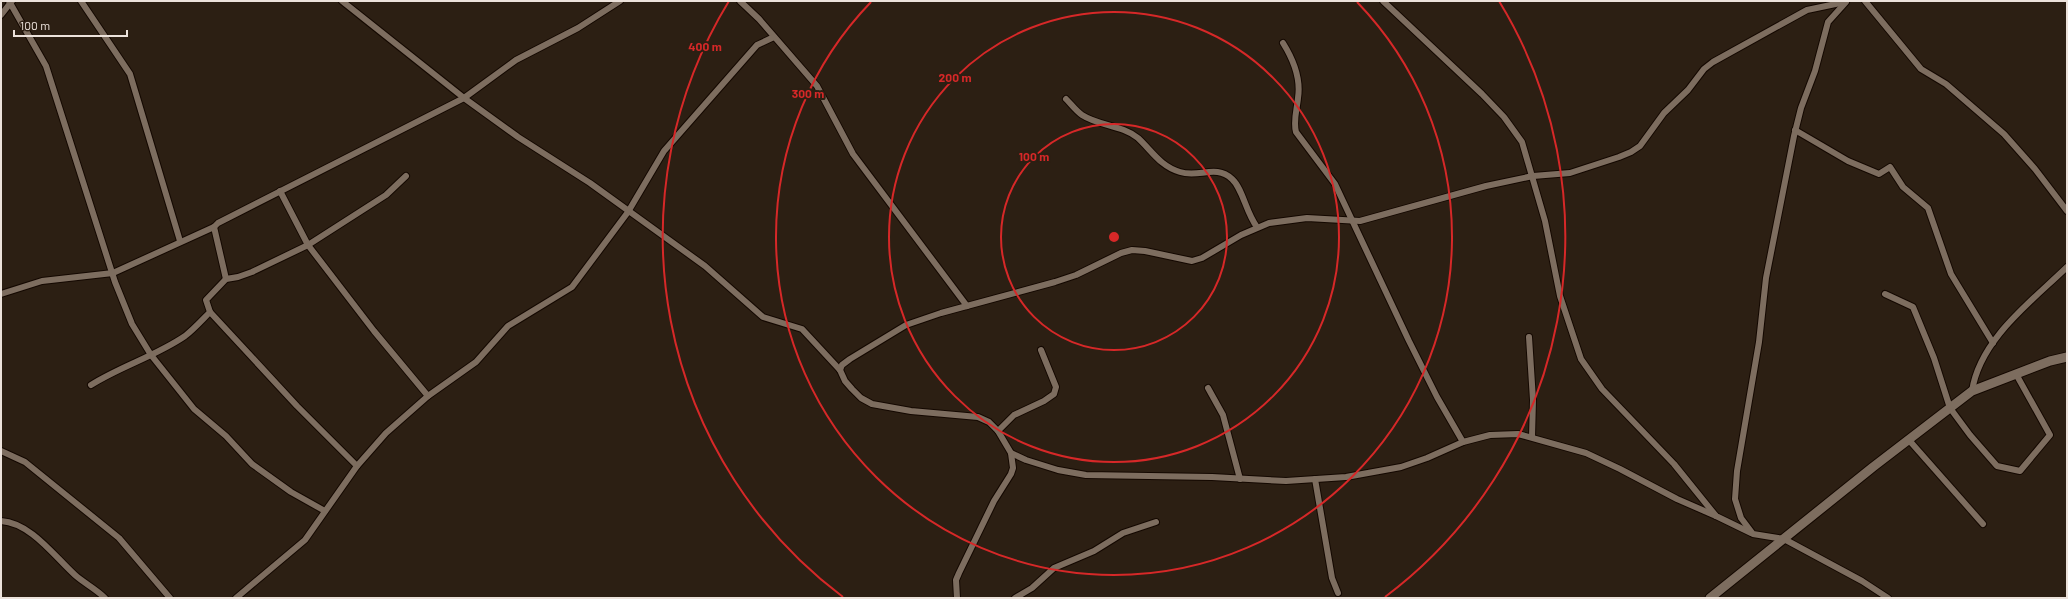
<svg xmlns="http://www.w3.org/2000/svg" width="2068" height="599" font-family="Barlow,sans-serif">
  <rect width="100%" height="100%" fill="#2c1f13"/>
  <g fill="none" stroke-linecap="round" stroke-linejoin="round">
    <defs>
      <g id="minor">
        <path d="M9,1L46,66L115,282L132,324L151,355L194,409L226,436L252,464L291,492L325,511"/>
        <path d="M81,1L130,74L180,241"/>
        <path d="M342,1L464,98L518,137L590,183L705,266L763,317L802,329L840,370L845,381L852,389L861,398L872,404L911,411L978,417L989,422L998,431L1011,453L1026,460L1058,470L1086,475L1212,477L1286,481L1346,477L1401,467L1427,458L1463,442L1490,435L1518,434L1586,453L1620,469L1677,499L1716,516"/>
        <path d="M740,1L759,19L817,86L853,154L967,306"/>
        <path d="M1383,1L1482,94L1504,117L1522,142L1545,221L1560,296L1581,359L1602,389L1674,464L1716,516L1751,533"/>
        <path d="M1865,1L1921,69L1946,84L2004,134L2035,169L2067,211"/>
        <path d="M1846,2L1828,22L1815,71L1801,108L1794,136L1766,278L1759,342L1737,471L1735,499L1741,518L1753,534L1784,539L1862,581L1888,598"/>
        <path d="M1,15L12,1"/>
        <path d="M1283,43C1293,59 1301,79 1298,98C1297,109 1293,121 1296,132L1335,184L1409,341L1437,397L1463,442"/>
        <path d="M1066,99C1071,104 1076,111 1082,115C1099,126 1122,125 1138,138C1152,151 1160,166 1180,172C1199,178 1216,164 1232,179C1243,189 1246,213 1257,227"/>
        <path d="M1795,130L1848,161L1879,174L1890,167L1903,187L1928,208L1951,274L1993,343"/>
        <path d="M280,191L308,245L374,331L428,396"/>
        <path d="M214,227L226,279"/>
        <path d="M1,294L42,281L113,273L214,227L218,223L464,98L516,60L578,28L620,1"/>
        <path d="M1885,294L1913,307L1934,358L1950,408L1970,435L1997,466L2020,471L2050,435L2016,374"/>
        <path d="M210,312L297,406L357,466"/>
        <path d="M1529,337L1533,400L1532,437"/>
        <path d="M840,370L842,365L850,359L906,325L941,313L1055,282L1076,275L1121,253L1132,250L1145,251L1192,261L1202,258L1241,235L1269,223L1307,218L1360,221L1486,186L1533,176L1570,173L1619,157L1631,152L1640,146L1664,113L1688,90L1704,69L1713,62L1807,10L1845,2"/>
        <path d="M91,385C121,366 156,356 185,336C194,329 202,320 210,312L206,300L226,279L238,277L252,272L308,245L386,195L406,176"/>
        <path d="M1208,388L1223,415L1240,479"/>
        <path d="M1972,391C1980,339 2031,302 2067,267"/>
        <path d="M998,431L1014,415L1044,401L1054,394L1056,387L1041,350"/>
        <path d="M1908,439L1983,524"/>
        <path d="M1,451L25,462L119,538L170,598"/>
        <path d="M1315,479L1332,578L1338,593"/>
        <path d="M1,521C31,523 54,556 75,575C84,583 96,589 105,598"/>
        <path d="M236,598L305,540L357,466L386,433L428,396L476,362L508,326L572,287L628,212L664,151L757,45L774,37"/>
        <path d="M957,598L956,580L959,573L994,501L1011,474L1013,468L1011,453"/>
        <path d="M1015,598L1032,588L1054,568L1094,551L1123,533L1156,522"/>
      </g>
      <path id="secondary" d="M1710,598L1873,467L1972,391L2050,361L2067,357"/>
    </defs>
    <use href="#minor" stroke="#140801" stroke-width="8"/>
    <use href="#secondary" stroke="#140801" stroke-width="11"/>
    <use href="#minor" stroke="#7d6d5f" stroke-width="6"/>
    <use href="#secondary" stroke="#7d6d5f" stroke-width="9"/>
  </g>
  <g fill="none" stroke="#d62828" stroke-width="2">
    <circle cx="1114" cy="237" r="113"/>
    <circle cx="1114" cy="237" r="225"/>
    <path d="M1357 2A338 338 0 1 1 871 2"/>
    <path d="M843 597A451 451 0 0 1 729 1M1499 1A451 451 0 0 1 1385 597"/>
  </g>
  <circle cx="1114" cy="237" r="6" fill="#d62828" stroke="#2c1f13" stroke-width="2"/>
  <g font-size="12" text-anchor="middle" font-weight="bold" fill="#d62828" stroke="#2c1f13" stroke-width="4" stroke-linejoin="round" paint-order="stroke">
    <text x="705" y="51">400 m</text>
    <text x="955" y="82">200 m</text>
    <text x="808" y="98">300 m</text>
    <text x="1034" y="161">100 m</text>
  </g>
  <rect width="2068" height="599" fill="none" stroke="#ece2db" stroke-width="4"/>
  <path d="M14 30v6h113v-6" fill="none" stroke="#ece2db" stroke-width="2"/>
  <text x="20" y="30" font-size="12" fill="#ece2db" stroke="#2c1f13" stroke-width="3" paint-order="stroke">100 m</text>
</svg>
